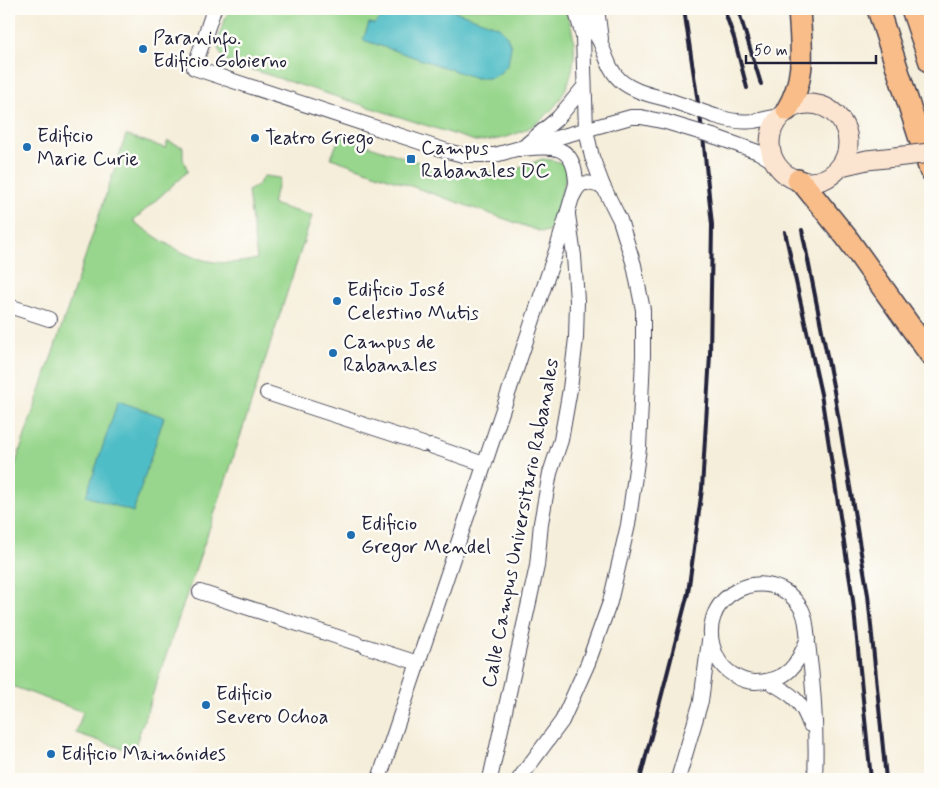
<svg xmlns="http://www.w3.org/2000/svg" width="939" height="788" font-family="Mynerve,sans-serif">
  <rect width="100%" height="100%" fill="#fdfcf7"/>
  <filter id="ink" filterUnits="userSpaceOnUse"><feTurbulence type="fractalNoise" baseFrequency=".02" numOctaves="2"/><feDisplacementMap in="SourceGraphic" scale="10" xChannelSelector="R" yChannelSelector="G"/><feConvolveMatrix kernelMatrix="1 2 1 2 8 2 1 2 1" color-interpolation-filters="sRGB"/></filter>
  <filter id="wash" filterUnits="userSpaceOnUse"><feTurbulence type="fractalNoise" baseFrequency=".0096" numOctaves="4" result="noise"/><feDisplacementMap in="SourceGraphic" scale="20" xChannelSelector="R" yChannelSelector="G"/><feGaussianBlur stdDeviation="1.12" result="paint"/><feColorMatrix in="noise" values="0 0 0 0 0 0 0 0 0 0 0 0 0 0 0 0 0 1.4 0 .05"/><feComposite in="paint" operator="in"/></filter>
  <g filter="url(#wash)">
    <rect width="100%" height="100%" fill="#f5eeda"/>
    <g fill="#97d68c" stroke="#5c7c64">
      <path d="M229,9H565C595,77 548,142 475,141L228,62C209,49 223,26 229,9Z"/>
      <path d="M126,135L165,148L168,141L183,147V159L188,171L133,221C174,250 204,272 257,259L248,191L257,186L264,176L280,178L272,204L312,216L229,471L133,752L76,733L83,712L9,685V483Z"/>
      <path d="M340,136L442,170L466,173L508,171L526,166L542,159L551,160L563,163L566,168L567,174L551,227L548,231L542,232L331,158Z"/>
    </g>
    <g fill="#4fbdc6" stroke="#387080">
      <path d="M382,9H449L499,27L507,36L511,47L508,64L500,73L491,78H476L363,40L369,23L375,24L381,18Z"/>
      <path d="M118,401L164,417L133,512L86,496Z"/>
    </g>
  </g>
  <g filter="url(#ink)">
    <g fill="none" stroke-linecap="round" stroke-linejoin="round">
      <defs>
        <g id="street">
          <path d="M214,9L194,68L447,151L463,155H495L631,117H641L666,122"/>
          <path d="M580,9C587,20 594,31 600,42C606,55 609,70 620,80C632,91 651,95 666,99"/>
          <path d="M597,9L601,39"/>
          <path d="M715,116C743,125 754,122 782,115"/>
          <path d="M716,137L758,152L776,163"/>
          <path d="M527,144L558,118L583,88"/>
          <path d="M573,196C582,177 587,184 603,186"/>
          <path d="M9,306L49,319"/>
          <path d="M267,393L423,444"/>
          <path d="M431,446L484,464"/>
          <path d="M200,592L356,643"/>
          <path d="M808,638C797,666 788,681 755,682C741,682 724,671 718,659C686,597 771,555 802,610C807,620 807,632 808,643C814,688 817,734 815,779"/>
          <path d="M365,646L418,663"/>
          <path d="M768,681C791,694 801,699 810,725"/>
          <path d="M379,779L557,248L576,184C575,143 553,146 520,149"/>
          <path d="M490,779L537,566L541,523L550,473L561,440L570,389L576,338L577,301L574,256L568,215"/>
          <path d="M519,779L562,721L588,663L610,602L628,525L639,448L643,356V310L634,265L620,220L603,186L592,157L586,130L583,36L575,9"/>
          <path d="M678,779L701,701L709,641"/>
        </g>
        <g id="secondary">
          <circle cx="809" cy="143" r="39"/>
          <path d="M841,166L867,160L895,157"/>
        </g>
        <g id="primary">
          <path d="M878,9L930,170"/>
          <path d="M912,9L930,62"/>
          <path d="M787,110C807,77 801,46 799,9"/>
          <path d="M798,180L805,186L847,238L930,354"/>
        </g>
      </defs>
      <use href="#street" stroke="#424153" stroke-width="16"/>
      <use href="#secondary" stroke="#424153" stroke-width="21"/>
      <use href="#primary" stroke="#424153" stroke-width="24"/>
      <use href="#street" stroke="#fff" stroke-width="14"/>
      <use href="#secondary" stroke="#fce5d0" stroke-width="19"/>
      <use href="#primary" stroke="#f8bd89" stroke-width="21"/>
      <g stroke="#22223b" stroke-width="4">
        <path d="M724,9L734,38L747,88"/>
        <path d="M738,9L761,84"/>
        <path d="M802,230L834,391L868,595L886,779"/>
        <path d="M785,232L821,394L853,600L871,779"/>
        <path d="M640,779L688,593L702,489L710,355L712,225L703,136L684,9"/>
      </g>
      <defs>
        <g id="street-bridge">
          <path d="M666,99L715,116"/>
          <path d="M666,122L716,137"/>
        </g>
        <path id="secondary-bridge" d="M895,157L930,153"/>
      </defs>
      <use href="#street-bridge" stroke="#424153" stroke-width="16" stroke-linecap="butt"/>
      <use href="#secondary-bridge" stroke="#424153" stroke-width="21" stroke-linecap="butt"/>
      <use href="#street-bridge" stroke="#fff" stroke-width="14"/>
      <use href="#secondary-bridge" stroke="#fce5d0" stroke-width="19"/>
    </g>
  </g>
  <g fill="#1f6fb2" stroke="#fdfcf7" stroke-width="2">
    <circle cx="143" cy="49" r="5"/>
    <circle cx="255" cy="138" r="5"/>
    <circle cx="27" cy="147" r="5"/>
    <rect x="406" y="154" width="10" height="10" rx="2.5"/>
    <circle cx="337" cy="301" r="5"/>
    <circle cx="333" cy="353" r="5"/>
    <circle cx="351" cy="535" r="5"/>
    <circle cx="206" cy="705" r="5"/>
    <circle cx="51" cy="754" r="5"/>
  </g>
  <g text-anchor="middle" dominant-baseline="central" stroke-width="5" stroke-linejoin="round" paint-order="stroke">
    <g font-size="20" fill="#22223b" stroke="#fdfcf7" text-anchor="start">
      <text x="153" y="38">Paraninfo.<tspan x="153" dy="23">Edificio Gobierno</tspan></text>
      <text x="37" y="136">Edificio<tspan x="37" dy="23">Marie Curie</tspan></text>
      <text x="265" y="138">Teatro Griego</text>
      <text x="421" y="148">Campus<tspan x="421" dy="23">Rabanales DC</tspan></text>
      <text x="347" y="290">Edificio José<tspan x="347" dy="23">Celestino Mutis</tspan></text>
      <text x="343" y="342">Campus de<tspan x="343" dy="23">Rabanales</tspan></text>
      <text x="361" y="524">Edificio<tspan x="361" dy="23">Gregor Mendel</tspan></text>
      <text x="216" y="694">Edificio<tspan x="216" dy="23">Severo Ochoa</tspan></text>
      <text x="61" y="754">Edificio Maimónides</text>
    </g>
    <g font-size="20" fill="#22223b" stroke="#fdfcf7">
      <text transform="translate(521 523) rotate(-79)">Calle Campus Universitario Rabanales</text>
    </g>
  </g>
  <rect width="939" height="788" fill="none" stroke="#fdfcf7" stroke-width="30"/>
  <path d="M746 55v8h130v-8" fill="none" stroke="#22223b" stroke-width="2.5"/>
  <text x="754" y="55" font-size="15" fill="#22223b" stroke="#fdfcf7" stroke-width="4" paint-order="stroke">50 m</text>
</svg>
